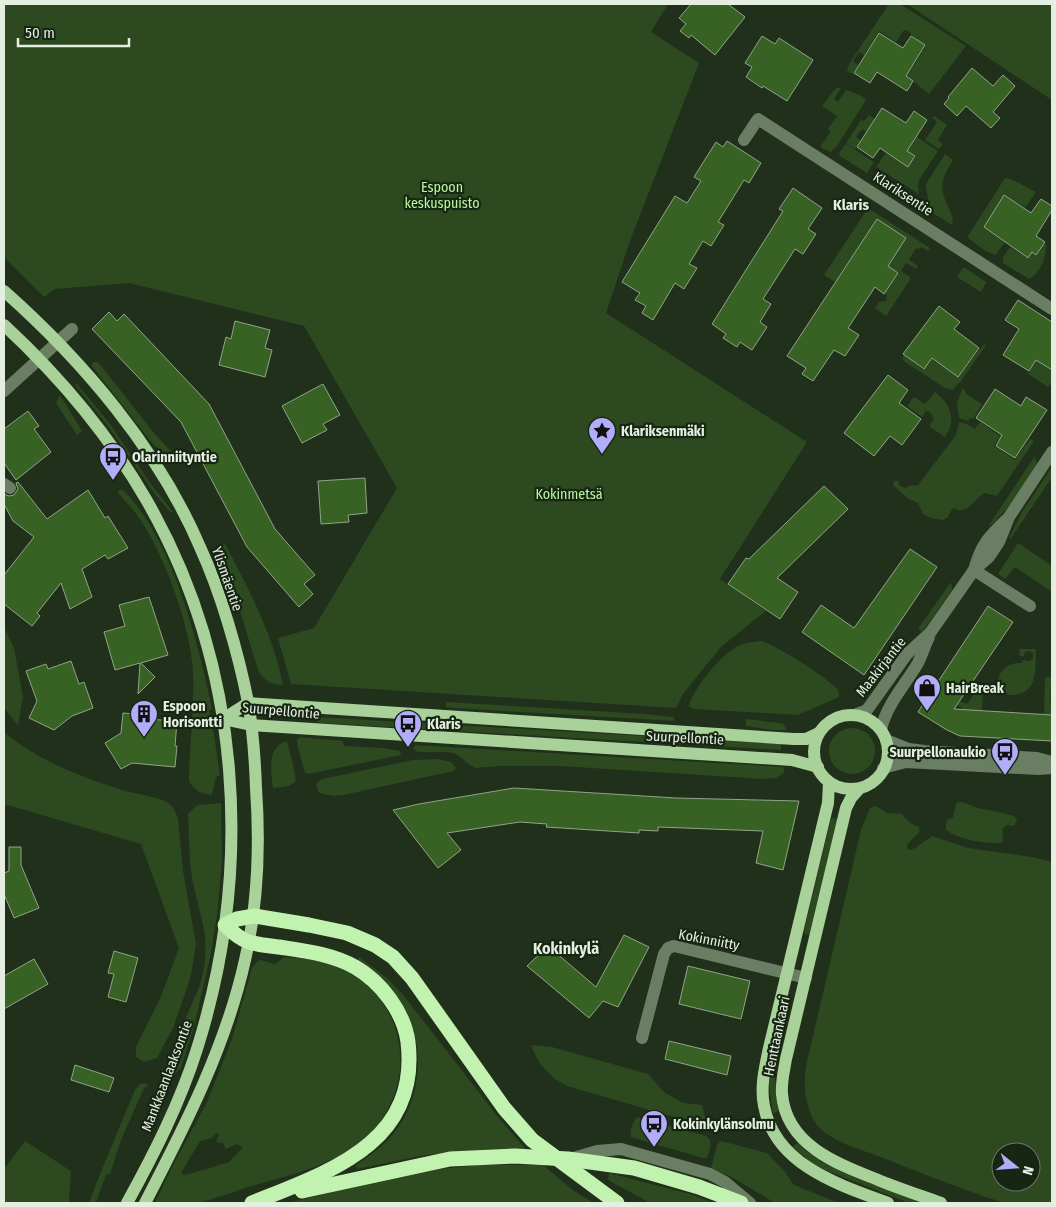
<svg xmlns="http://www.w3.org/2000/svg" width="1056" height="1207" font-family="'Fira Sans Condensed',sans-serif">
  <rect width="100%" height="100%" fill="#21301b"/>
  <g fill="#2c4920" fill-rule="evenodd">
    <path d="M4,4H668L651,32L699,63L630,241L606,313L807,442L720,579L766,611L721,647L683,694L676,708L291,684L278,638L314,628L397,488L304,326L129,283L55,289L44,297L4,257Z"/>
    <path d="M889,4H900L966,46L929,94L907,76L926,46L911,35V33L907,30L903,31L896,42L879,31L864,55L859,52L853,61L858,65L852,74L847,71L849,64Z"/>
    <path d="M907,4H1052V100Z"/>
    <path d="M836,88H841L834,99L838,102L846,90L862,96L866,100L837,146L831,152L820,147L831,131L828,129L837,116L822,106Z"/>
    <path d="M869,115L875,119L866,132L862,129L856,137L861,141L855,149L846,143L861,120L864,121Z"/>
    <path d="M934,116L947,125L938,140L943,144L939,149L925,140L937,122L932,118Z"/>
    <path d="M917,137L938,151L919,180L918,185L919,194L876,167L886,153L908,167L916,157L907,151Z"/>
    <path d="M846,144L874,162L867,173L840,156L839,153Z"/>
    <path d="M945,154L953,160C940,180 939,189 950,211C952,216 954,220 952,225L930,211L926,187V184Z"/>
    <path d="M1005,178L1011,179L1036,192L1025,208L1004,195L984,227L1005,242L995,255L984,250L968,238V236Z"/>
    <path d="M868,208L930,248L928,251L921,247L919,249L916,248L909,260L918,266L916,269L906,263L901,271L911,278L886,316L875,308L879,302L887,301L886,292L899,273L888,266L906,238L877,219L835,282L824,275Z"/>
    <path d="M1044,244L1046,245C1046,259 1041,272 1029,279L1003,263V257L1010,247L1028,259L1032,252L1036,255Z"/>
    <path d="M963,268H965L986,282L981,292L957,277Z"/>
    <path d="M984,344L986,345L961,381L952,390L945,388L902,360L904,355L923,370L932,359L958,377Z"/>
    <path d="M1037,360L1052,371V385L1050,384L1048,387L1028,374Z"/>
    <path d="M94,362H98L154,433L179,460L174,463L152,443L91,365Z"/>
    <path d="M77,384L110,424L150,483L173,512L171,513L154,493L108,426L75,385Z"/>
    <path d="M962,389L965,390L966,394L982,404L973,419L970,418L968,421L959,418L957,403Z"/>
    <path d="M935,392C951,404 957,420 945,437L929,426L934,419L930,412L926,411L922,417L907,406L914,397L925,404Z"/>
    <path d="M60,395L82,431L77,435L56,403Z"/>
    <path d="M959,422L967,424L975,429L980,422L1000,436L994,446L1015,460L1030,439L1034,441L997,496L985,493C974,498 971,512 957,510L956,508L952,509L948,517L943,520L931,518L923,514L918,503L907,498L893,485L894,481H898L899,485L906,489L908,486L918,485L956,435Z"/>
    <path d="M1035,456L1037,464L1010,505L990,526L989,525Z"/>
    <path d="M1052,467V477L1011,538H1009L1022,512Z"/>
    <path d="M122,489C172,537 198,642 212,709L209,710L212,722L220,775L216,777L212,795C202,795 194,790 189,781C189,745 195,709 193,673C191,628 166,560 142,522C135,511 126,502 117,492Z"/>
    <path d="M222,543L225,544C249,589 273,635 283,685C270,685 264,680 258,670L221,548Z"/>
    <path d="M1018,543L1052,566V592L1015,567L1005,579L998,574Z"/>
    <path d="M951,582L952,590L922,632L918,629Z"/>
    <path d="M4,627L14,648L23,697L18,725L4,708Z"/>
    <path d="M761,641C776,645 827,677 837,689C839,692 839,693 839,697L798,715L693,709L689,706C694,687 721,655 738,646C745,642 753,642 761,641Z"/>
    <path d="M1019,649H1036C1035,667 1039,693 1014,695C1007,696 1002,692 998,686C996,671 1009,662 1022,663V660L1030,661L1033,658V654L1030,651L1025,652L1024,656H1020Z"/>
    <path d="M1045,677H1052L1050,702H1052V715L1044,714Z"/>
    <path d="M977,690L981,693L983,692L982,711L965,710L957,705L960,701L967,704Z"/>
    <path d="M446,702L645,714L674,717V721L455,708L446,707Z"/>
    <path d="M317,717L781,744V750L320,723L316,721Z"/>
    <path d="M746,719L780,723L783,724L787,730H772L746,726Z"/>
    <circle cx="852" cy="751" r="23"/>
    <path d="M4,732C37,760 81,777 122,790C132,793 161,798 167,802C172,805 176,812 178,818L183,871L196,944L191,975L186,991L173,1028L157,1058L144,1062L136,1057V1047L160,999L179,948L141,844L4,804Z"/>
    <path d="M300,737L343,741V745L346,746L383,748L400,751L401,755L308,774L305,773L298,748L297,739Z"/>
    <path d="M287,741L293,765L296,781L289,786L273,788C271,772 266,747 287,741Z"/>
    <path d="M416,745L783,767L785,772L776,778L764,779L560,766H499L476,768L470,765L459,756L454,753L445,752H418L413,749Z"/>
    <path d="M438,759L451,762L456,768L454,771L343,795L333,796L319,793L316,784L322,779L413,760Z"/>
    <path d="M960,802C968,803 975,808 983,809C994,811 1004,813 1014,816L1017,820L1014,826L1007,825L1003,828L1002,843C983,843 962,841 946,830V823L948,819L953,818L956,803Z"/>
    <path d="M221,803L222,862L217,915L211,953L194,1027L181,1068L171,1078H166C161,1065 196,999 201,981C212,941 201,921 193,883C189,861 189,837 188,814L197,805Z"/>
    <path d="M876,806L887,813L902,814L910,823L919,827L920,831L907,845V849L910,850L915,848L932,836L968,848L1032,857L1052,862V1203H1006L985,1197C949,1184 913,1170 878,1156C860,1149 829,1141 817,1125C805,1109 803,1084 806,1066L861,830L870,808ZM1001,1152H1031V1182H1001Z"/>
    <path d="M834,818L838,819L810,935L805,934L804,931L831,819Z"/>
    <path d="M284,957C302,959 322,959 339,967C410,998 421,1091 363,1140C332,1166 290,1175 251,1186C233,1192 215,1199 197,1203C184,1205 168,1203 155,1203L170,1171L207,1102L232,1039L252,968L259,960L275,964ZM216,1133L219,1134L216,1142L223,1143L226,1149L236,1144L243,1147L229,1162L186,1175L181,1173L200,1141L212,1138Z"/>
    <path d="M359,957L387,978L404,996L502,1122L526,1149L425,1155L357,1169L356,1165C370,1155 383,1147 394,1133C405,1119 413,1102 416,1084C425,1032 401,989 358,960Z"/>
    <path d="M531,1045L552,1047L648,1074L664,1092L683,1103L702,1105L708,1127L567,1086C549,1077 538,1064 531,1045Z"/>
    <path d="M773,1066L780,1110L773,1114L769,1085L771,1067Z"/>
    <path d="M145,1083L149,1086L144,1088L121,1140L110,1174L106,1175L96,1202L102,1203H89L98,1179L135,1090L140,1084Z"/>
    <path d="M637,1117L706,1136C714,1142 710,1150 707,1158H703L631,1137C629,1132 633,1121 637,1117Z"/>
    <path d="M25,1141L71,1171L69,1202L4,1203V1169Z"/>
    <path d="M721,1141L767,1153L785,1172L794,1185L839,1203H775L730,1176L711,1169L717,1145Z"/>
    <path d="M798,1143L805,1150L822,1162L927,1203H909L820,1168L809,1161L792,1147Z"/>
    <path d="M480,1165H543L574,1191L594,1203H287L421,1171Z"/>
    <path d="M609,1173L690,1194L713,1203H650L608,1180Z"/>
  </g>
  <g fill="#376224" stroke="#91a48a">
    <path d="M691,4H728L745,17L715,55L691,35L689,38L680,31L686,24L679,18Z"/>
    <path d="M879,33L903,48L911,36L925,45L906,76L913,81L907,91L877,72L870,83L854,73Z"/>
    <path d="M762,36L775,44L779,38L813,60L787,101L763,86L762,88L746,77L752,67L745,63Z"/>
    <path d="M972,68L993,86L1003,75L1015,86L993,112L1000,118L991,128L966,106L957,116L944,104L949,98L948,97Z"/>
    <path d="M882,108L906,123L914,111L927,120L907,151L915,156L908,167L880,148L873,158L857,147Z"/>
    <path d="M727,141L761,163L749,183L744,180L718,222L724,225L711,246L703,241L689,264L697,268L684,289L675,283L653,320L642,313L646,306L635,300L640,293L622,282L675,196L687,203L701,181L694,177L716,142L723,147Z"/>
    <path d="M793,188L822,208L808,229L816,234L803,254L795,249L763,299L771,304L760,322L767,327L752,350L740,342L737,347L723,338L726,334L712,324L783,211L779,209Z"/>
    <path d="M1004,195L1031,213L1041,199L1052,206V210L1036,236L1045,242L1036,255L1032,252L1028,258L984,227Z"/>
    <path d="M877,219L906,238L888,266L898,273L884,294L875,287L848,328L859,335L845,356L834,350L813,381L802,374L806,368L787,356Z"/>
    <path d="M1018,300L1052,322V370L1036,360L1029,371L1003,355L1019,329L1005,320Z"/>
    <path d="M939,306L960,322L954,329L979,348L958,377L932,358L924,369L903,354Z"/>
    <path d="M109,312L117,321L124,314L209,404L275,529L315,575L304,584L313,594L299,607L247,547L181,422L92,329Z"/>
    <path d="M235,321L270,330L265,348L272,350L265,377L219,365L226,337L231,339Z"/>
    <path d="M888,375L908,390L899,403L921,419L902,445L890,436L874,456L844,433Z"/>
    <path d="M323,384L340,415L323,424L327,430L302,443L282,406Z"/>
    <path d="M995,389L1021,406L1026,397L1047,410L1015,458L996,446L1002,435L976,418Z"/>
    <path d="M28,411L39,426L34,429L51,452L16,480L4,463V429Z"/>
    <path d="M365,478L367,513L348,515L349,522L321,524L318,481Z"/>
    <path d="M18,482L47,519L88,490L105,518L108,516L128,548L108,559L105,555L82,569L92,597L70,609L61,583L37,613L40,616L32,626L4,604V575L34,537L13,521L4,504V494L9,496L14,495L18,489L16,483Z"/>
    <path d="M824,486L848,509L777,578L798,592L780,619L728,584L746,558L749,559Z"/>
    <path d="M910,549L937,567L864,675L802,632L821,605L854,628Z"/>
    <path d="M149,597L168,655L141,663L155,677L138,694L140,663L115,670L104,632L125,626L119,605Z"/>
    <path d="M988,606L1013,622L954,709L1052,715V741L960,736L947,730L918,712Z"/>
    <path d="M71,661L79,684L84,682L93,708L72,716L54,730L29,718L37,701L26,671L46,664L48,669Z"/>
    <path d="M123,713L146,715V719L177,721L175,746H177L175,767L132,763L121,769L105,743L121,733Z"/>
    <path d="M514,788L676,798L799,801L783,870L756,863L763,831L658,827V831L639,830V833L546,827L547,824L520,822L447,833L461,850L438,868L393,810L419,804Z"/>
    <path d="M9,847H21V865L39,908L14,918L4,894V873L9,871Z"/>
    <path d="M624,935L649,947L618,1007L603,1001L589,1018L527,966L548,946L596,987Z"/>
    <path d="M114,951L138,958L126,1002L108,997L114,974L108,973Z"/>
    <path d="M34,959L48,984L4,1009V976Z"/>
    <path d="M688,966L750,981L741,1019L679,1004Z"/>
    <path d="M669,1041L731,1056L727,1075L665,1059Z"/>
    <path d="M75,1065L114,1078L109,1092L71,1080Z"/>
  </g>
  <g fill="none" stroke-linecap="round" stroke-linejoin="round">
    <g stroke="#6a7e63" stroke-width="12">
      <path d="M744,140L758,119L1052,309"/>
      <path d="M4,391L72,329"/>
      <path d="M4,484L10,488"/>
      <path d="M974,570L1030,606"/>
      <path d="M974,570C981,545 988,537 1007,519"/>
      <path d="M854,715L867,710L907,654L930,633L974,570L989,557L999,542L1009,517L1052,452"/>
      <path d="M881,729C887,704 905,685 918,663C922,655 925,645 929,637"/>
      <path d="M886,740L909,749L924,751L1037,758L1052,762"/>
      <path d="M883,768L906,762L1039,769L1052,768"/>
      <path d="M642,1038L664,954L668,948L674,946L806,978"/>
      <path d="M570,1159L597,1151L621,1149L710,1174L725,1182L750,1203"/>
    </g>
    <g stroke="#a9d19a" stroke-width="12">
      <path d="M4,291C83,361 158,449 200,547C221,593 238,652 248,702C253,730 255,760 256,788C260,845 258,904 245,960C226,1046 185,1126 145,1203"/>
      <path d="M4,325C59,376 109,435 147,501C242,667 254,868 197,1049C180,1103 154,1154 127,1203"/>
      <circle cx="851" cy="752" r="37"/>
      <path d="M223,719L248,703L794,739H806L819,733"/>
      <path d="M223,719L251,725L792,760L818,767"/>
      <path d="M829,782L828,803L769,1048C765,1067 760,1087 764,1106C775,1165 839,1185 888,1203"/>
      <path d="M859,789L851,798L846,808L786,1059C784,1071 781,1082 782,1094C786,1144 836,1164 876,1179C897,1188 919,1195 941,1203"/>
    </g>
    <g stroke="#c2f2af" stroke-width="15">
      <path d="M302,1191L450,1159L515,1156L568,1159L634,1168L699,1187L741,1203"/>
      <path d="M252,1203C328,1172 420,1144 408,1042C404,1012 381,982 355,967C332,954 305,951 279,947C270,946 259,945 249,942C240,939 232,932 225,925L237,919L254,916L309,925L347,933L375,945L393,957L412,978L504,1108L532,1140L617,1203"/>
    </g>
  </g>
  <defs>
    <symbol id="sight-pin" viewBox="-11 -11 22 30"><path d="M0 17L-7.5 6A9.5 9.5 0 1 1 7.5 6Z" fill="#b3adf9" stroke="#172612"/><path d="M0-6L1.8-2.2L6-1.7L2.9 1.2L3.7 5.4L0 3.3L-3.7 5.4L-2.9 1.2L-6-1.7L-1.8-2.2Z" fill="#111"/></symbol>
    <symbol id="bus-pin" viewBox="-11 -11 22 30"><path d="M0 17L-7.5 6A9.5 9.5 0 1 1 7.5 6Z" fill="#b3adf9" stroke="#172612"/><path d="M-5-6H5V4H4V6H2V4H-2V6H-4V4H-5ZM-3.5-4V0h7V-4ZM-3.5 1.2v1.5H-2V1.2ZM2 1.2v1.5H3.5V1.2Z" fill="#111"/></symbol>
    <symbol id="shop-pin" viewBox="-11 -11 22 30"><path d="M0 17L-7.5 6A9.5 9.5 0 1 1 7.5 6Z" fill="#b3adf9" stroke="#172612"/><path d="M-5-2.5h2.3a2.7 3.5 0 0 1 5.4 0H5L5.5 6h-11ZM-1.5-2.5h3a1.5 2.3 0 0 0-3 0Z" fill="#111"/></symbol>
    <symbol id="building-pin" viewBox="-11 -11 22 30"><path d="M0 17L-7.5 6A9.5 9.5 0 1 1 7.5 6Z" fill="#b3adf9" stroke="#172612"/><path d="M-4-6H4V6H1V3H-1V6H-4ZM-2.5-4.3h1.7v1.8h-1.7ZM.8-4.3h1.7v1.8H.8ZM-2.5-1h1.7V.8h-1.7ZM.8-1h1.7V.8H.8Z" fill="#111"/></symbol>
  </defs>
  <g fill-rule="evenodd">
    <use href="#sight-pin" x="586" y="415" width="32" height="43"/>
    <use href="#bus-pin" x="97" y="441" width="32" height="43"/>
    <use href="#shop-pin" x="911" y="672" width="32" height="43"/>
    <use href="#building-pin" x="128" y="698" width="32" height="43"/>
    <use href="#bus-pin" x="392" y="708" width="32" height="43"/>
    <use href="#bus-pin" x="989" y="736" width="32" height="43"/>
    <use href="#bus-pin" x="638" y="1108" width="32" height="43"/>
  </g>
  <g text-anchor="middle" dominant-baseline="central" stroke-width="4.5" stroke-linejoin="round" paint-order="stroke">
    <g font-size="14" fill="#b8f89f" stroke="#172612">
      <text x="442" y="187">Espoon<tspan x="442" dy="16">keskuspuisto</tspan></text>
      <text x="569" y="494">Kokinmetsä</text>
    </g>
    <g font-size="14" fill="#e4eee1" stroke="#172612">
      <text transform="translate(903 194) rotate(33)">Klariksentie</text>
      <text transform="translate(227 579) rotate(71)">Ylismäentie</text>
      <text transform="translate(881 667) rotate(-52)">Maakirjantie</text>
      <text transform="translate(281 711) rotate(5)">Suurpellontie</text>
      <text transform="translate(685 738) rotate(3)">Suurpellontie</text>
      <text transform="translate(709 940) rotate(11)">Kokinniitty</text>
      <text transform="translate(777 1036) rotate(-78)">Henttaankaari</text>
      <text transform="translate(167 1076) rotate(-69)">Mankkaanlaaksontie</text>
    </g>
    <g font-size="14" font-weight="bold" fill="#e4eee1" stroke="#172612" text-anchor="start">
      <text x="621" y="431">Klariksenmäki</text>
      <text x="132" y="457">Olarinniityntie</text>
      <text x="946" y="688">HairBreak</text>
      <text x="163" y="706">Espoon<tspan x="163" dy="16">Horisontti</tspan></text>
      <text x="427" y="724">Klaris</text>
      <text x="986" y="752" text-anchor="end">Suurpellonaukio</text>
      <text x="673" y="1124">Kokinkylänsolmu</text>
    </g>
    <g font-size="15" font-weight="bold" fill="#e4eee1" stroke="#172612">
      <text x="851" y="205">Klaris</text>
    </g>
    <g font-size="16" font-weight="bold" fill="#e4eee1" stroke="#172612">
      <text x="566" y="948">Kokinkylä</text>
    </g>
  </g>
  <rect width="1056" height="1207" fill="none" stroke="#e4eee1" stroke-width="10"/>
  <g transform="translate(1016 1167) rotate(107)"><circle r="24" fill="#172612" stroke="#697665"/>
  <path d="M0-4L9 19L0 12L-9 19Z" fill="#b3adf9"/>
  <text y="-8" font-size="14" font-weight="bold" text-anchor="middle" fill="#e4eee1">N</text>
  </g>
  <path d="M18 38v8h111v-8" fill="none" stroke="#e4eee1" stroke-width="2.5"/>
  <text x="25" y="38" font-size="15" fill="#e4eee1" stroke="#172612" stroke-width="4" paint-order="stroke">50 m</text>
</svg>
